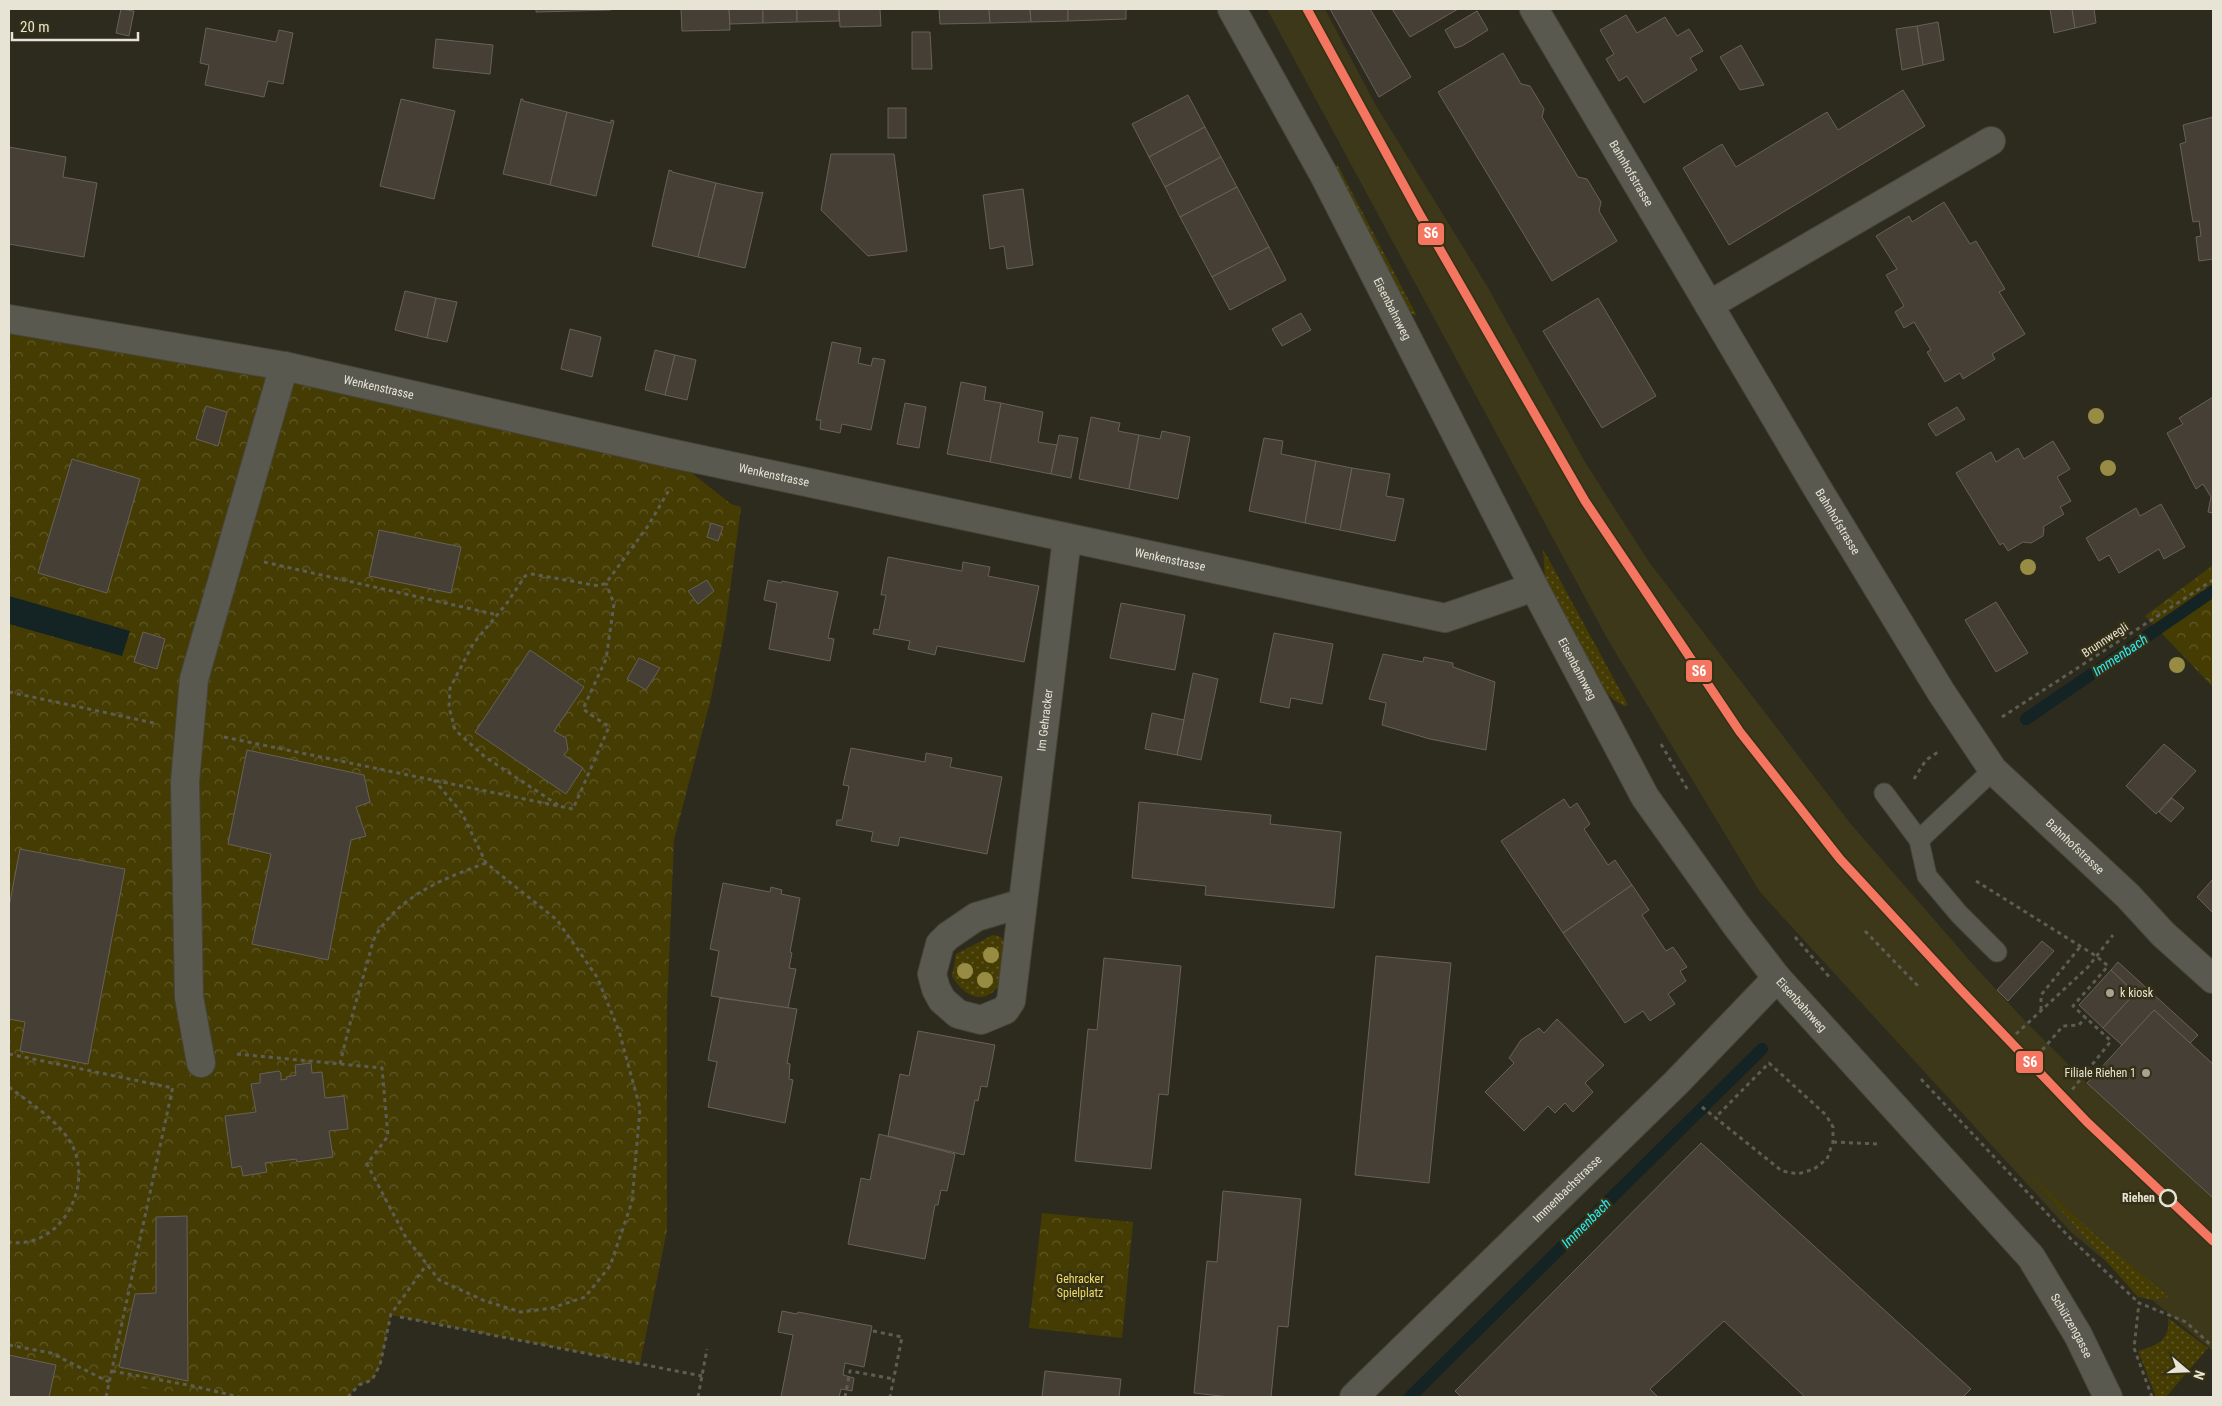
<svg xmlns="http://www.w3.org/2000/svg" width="2222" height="1406" font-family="'Roboto Condensed',sans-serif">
  <defs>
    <pattern id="grass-dots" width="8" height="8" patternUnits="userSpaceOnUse" patternTransform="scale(1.25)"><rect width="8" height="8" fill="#453c04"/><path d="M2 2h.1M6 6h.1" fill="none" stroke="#605828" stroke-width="1.8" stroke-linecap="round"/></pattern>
    <pattern id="park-crowns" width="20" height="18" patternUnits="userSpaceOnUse" patternTransform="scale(1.25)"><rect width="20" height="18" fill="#453c04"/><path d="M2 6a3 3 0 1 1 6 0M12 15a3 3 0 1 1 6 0" fill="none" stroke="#605828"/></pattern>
  </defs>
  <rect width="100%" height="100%" fill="#2d2b1d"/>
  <path fill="#3d381a" d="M1267,9H1325L1375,104L1487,286L1585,462L1649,562L1850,823L1978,970L2027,1023L2082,1078L2213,1198V1351L2072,1233L1760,892L1608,640Z"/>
  <g fill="url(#grass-dots)">
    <path d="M1337,164L1417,316L1408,312L1335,174Z"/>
    <path d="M1543,549L1628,705L1624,706L1614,700L1607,693L1545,579Z"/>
    <path d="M993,935C997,936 1001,936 1003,940C1008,948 1002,981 996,989C980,1007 960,991 952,976L956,954Z"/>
    <path d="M2029,1174L2095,1235L2169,1297L2153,1300L2138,1297Z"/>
    <path d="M2168,1318L2208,1348L2166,1397H2156L2138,1351C2156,1346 2171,1340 2168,1318Z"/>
  </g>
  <g fill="url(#park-crowns)">
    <path d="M9,320L665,452L731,504L741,507L725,628L711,698L674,840L667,1008V1230L640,1364L391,1315L380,1365L372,1380L359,1385L348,1397H9Z"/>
    <path d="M2213,565V687L2145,616Z"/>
    <path d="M1042,1213L1133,1222L1122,1338L1029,1328Z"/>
  </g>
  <path fill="#453c04" d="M109,1382L190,1397H106Z"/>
  <path fill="#142323" d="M9,596L130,631L122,656L9,624Z"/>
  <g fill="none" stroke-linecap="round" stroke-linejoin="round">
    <g stroke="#142323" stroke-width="12">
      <path d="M2026,719L2213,591"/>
      <path d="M1410,1397L1762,1049"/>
    </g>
  </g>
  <g fill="#453f36" stroke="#686159">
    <path d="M121,9L134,11L129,36L116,33Z"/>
    <path d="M536,9H611V10L536,12Z"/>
    <path d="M681,9H729L730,30L682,31Z"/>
    <path d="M729,9H763V23L730,24Z"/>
    <path d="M763,9H797V22L763,23Z"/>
    <path d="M797,9H839V21L797,22Z"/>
    <path d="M839,9H880L881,26L840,27Z"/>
    <path d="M939,9H989L990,23L940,24Z"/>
    <path d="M989,9H1030L1031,22L990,23Z"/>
    <path d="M1030,9H1068V21L1031,22Z"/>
    <path d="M1068,9H1126V19L1068,21Z"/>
    <path d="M1330,9H1370L1411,77L1379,97Z"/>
    <path d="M1392,9H1458L1410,37Z"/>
    <path d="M2050,9H2072L2075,28L2054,33Z"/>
    <path d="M2072,9H2094L2096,23L2075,28Z"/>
    <path d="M1477,11L1488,30L1462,46L1455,48L1445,30Z"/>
    <path d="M1626,15L1637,33L1665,17L1677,36L1689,29L1703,51L1690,58L1697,70L1644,103L1627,76L1619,81L1606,59L1614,54L1600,30Z"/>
    <path d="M1938,22L1944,60L1923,65L1917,26Z"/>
    <path d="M1917,26L1923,65L1902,70L1896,29Z"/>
    <path d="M206,28L276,42L279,30L293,33L283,84L268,81L264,97L205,85L209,65L200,63Z"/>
    <path d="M912,32H930L932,69H912Z"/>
    <path d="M436,39L493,45L490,74L433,68Z"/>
    <path d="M1741,45L1764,85L1740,90L1720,57Z"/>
    <path d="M1503,53L1521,84L1530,86L1544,109L1542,117L1578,177L1587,179L1601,202L1599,211L1617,241L1552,281L1438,92Z"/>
    <path d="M1903,90L1925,126L1729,245L1683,168L1722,144L1736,167L1827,112L1838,130Z"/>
    <path d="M1188,95L1205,127L1149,157L1132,124Z"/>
    <path d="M401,99L455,111L434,199L380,186Z"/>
    <path d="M521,99H523V101L567,112L550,185L503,174Z"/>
    <rect x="888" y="108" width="18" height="30"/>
    <path d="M567,112L611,123V120L614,121L596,196L550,185Z"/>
    <path d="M2213,117V259L2199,261L2196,237L2201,236L2199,221L2193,222L2180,144L2186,142L2183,125Z"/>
    <path d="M1205,127L1221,157L1165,187L1149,157Z"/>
    <path d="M9,147L66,157L63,177L97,183L84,257L9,244Z"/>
    <path d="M831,154H894L907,251L868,256L821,210Z"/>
    <path d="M1221,157L1237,187L1180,217L1165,187Z"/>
    <path d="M669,170L672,171V172L716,183L698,257L652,246Z"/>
    <path d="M716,183L760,193L763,192L745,268L698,257Z"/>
    <path d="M1237,187L1269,247L1212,277L1180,217Z"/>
    <path d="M1023,189L1033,265L1007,269L1004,246L990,249L983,195Z"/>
    <path d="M1944,202L1970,244L1976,241L2005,289L1999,292L2025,334L1992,354L1995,359L1963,379L1960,373L1945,382L1927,352L1931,350L1914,322L1904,328L1895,312L1904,306L1886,275L1897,269L1876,236L1909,216L1912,222Z"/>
    <path d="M1269,247L1286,280L1230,310L1212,277Z"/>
    <path d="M405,291L436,298L427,338L395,330Z"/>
    <path d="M436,298L457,302L447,342L427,338Z"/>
    <path d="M1598,298L1656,396L1602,428L1543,331Z"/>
    <path d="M1301,313L1311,330L1282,346L1272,329Z"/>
    <path d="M570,329L601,337L592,377L561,369Z"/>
    <path d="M832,342L861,348L858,363L871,366L873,358L885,360L871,430L842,424L840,433L820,429L821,420H816Z"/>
    <path d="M655,350L675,355L665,395L645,390Z"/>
    <path d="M675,355L696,360L687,400L665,395Z"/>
    <path d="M961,382L986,387L984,400L1001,403L990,462L947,454Z"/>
    <path d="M2213,397V513L2208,512L2211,497L2203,484L2196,489L2167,433L2183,424L2179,418Z"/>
    <path d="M905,403L926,407L919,448L897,444Z"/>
    <path d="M1001,403L1043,412L1038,442L1057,445L1051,474L990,462Z"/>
    <path d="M206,406L227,412L218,446L196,439Z"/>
    <path d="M1957,407L1965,419L1936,436L1928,424Z"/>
    <path d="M1091,417L1120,423L1118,431L1139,435L1129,489L1079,479Z"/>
    <path d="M1162,431L1190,437L1178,499L1129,489L1139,435L1160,439Z"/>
    <path d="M1059,435L1078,438L1071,478L1051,474Z"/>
    <path d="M1264,438L1283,441L1281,454L1316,461L1305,523L1249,511Z"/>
    <path d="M2053,441L2070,469L2057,477L2071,501L2060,507L2064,514L2043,527L2044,529L2043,536L2031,543L2023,542L2008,551L2003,543L2000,545L1956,473L1991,452L1996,462L2018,448L2024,459Z"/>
    <path d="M72,459L140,479L107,593L38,573Z"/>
    <path d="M1316,461L1352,468L1340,530L1305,523Z"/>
    <path d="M1352,468L1390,474L1386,496L1404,499L1395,541L1340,530Z"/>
    <path d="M2161,504L2185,547L2164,559L2159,549L2119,573L2109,555L2099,561L2086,538L2136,508L2140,516Z"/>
    <path d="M711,523L723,527L718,541L707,537Z"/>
    <path d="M379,530L461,547L451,593L369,576Z"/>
    <path d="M888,557L962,571L963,562L990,567L988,576L1039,586L1024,662L937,646L935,655L908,649L910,641L873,634L874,629L879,630L886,595H881Z"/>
    <path d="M707,580L714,591L698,604L688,591Z"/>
    <path d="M768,580L781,583L782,581L838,592L828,638L834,639L830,661L769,649L777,603L764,600Z"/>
    <path d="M1996,602L2028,653L1996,672L1965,620Z"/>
    <path d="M1121,603L1185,615L1175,670L1110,658Z"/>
    <path d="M143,632L165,639L157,669L134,662Z"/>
    <path d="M1274,633L1333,644L1322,704L1291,698L1289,708L1260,702Z"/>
    <path d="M530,650L584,687L554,731L566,738L568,750L564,755L583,768L566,794L475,732Z"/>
    <path d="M1383,654L1423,662L1424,657L1453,663V667L1495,682L1486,750L1430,739L1382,725L1386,703L1369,699Z"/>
    <path d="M639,658L660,668L646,690L627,679Z"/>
    <path d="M1193,673L1218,679L1201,760L1177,755Z"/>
    <path d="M1152,713L1184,720L1177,755L1145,749Z"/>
    <path d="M2164,744L2196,771L2156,814L2126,786Z"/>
    <path d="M851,748L925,762L926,753L952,758L950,767L1002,777L987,854L900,837L898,846L871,841L873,832L836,825L837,820H842L849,786L843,785Z"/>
    <path d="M247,750L364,775L370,802L356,807L366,836L351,840L328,960L252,944L271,854L228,844Z"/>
    <path d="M2172,798L2184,808L2171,822L2159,812Z"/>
    <path d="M1564,799L1570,808L1577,803L1590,824L1584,829L1608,865L1615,860L1632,885L1563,933L1501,841Z"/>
    <path d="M1139,802L1271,815L1270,824L1341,832L1334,908L1205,895L1206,886L1132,878Z"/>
    <path d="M20,849L125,869L88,1064L20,1051L25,1022L9,1019V907Z"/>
    <path d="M2213,879V913L2197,897Z"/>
    <path d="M723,883L770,892L771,887L782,890L781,894L800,898L790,952L792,953L789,968L796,969L788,1008L711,996L719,951L710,949Z"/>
    <path d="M1632,885L1649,910L1642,915L1666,951L1673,947L1687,967L1680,971L1686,981L1668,994L1675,1004L1650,1021L1643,1011L1625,1023L1563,933Z"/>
    <path d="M2042,941L2054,951L2008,1001L1997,990Z"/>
    <path d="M1376,956L1451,963L1429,1183L1355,1175Z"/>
    <path d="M1104,958L1181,966L1168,1095L1159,1094L1151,1169L1075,1161L1088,1029L1097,1030Z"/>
    <path d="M2118,962L2198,1035L2190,1043L2154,1010L2122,1045L2103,1028L2135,993L2111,970Z"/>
    <path d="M2111,970L2135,993L2103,1028L2079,1005Z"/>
    <path d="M720,998L797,1009L787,1063L790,1064L789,1079L793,1080L785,1123L708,1107L717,1062L708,1060Z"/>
    <path d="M2154,1010L2213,1064V1198L2087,1083Z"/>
    <path d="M1557,1019L1604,1065L1585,1083L1593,1092L1573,1112L1565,1103L1555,1113L1548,1106L1524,1131L1485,1092L1514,1063L1509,1058L1521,1040L1539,1028L1544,1033Z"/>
    <path d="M918,1031L995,1045L987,1087L981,1086L978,1101L975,1100L964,1155L888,1136L900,1074L909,1076Z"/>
    <path d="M311,1063L312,1073L322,1072L325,1098L344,1096L348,1129L329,1131L333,1157L297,1162L296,1159L265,1163L267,1172L243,1176L241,1166L232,1168L225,1116L256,1112L251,1084L260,1083V1074L279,1071L281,1073V1080L287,1079L286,1077L296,1075L295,1065Z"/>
    <path d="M879,1134L955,1154L947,1191L941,1190L938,1205H935L925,1259L848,1244L861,1178L870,1180Z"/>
    <path d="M1701,1143L1971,1389L1963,1397H1805L1724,1321L1650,1389L1658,1397H1461L1455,1391Z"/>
    <path d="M1223,1191L1301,1199L1288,1327L1278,1326L1271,1397H1230L1194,1393L1207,1261L1217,1262Z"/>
    <path d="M187,1216L188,1381L119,1367L135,1294L156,1293V1217Z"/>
    <path d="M782,1311L797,1314L798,1312L872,1326L864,1367L845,1363L843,1375L854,1378L852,1391L841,1389L839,1397H781L793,1335L778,1332Z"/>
    <path d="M9,1355L56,1365L49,1397H9Z"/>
    <path d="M1045,1371L1121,1379L1119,1397H1042Z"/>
  </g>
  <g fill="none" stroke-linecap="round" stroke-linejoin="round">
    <defs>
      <g id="lane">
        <path d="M1884,793L1919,840L1993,770"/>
        <path d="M1919,840L1927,876L1959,914L1997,952"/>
      </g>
      <g id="street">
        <path id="s1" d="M1232,9L1324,175L1534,587L1645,797L1736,925L1777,978L2031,1257L2078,1335L2108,1397"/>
        <path id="s2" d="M1534,9L1816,486L1941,692L1993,770L2128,896L2163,934L2213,979"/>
        <path d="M1709,305L1991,141"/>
        <path id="s3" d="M9,319L284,366L665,452L1445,618L1534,587"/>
        <path id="s4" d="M1023,903L976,917L948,936L940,944L932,974L936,989L942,1000L958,1014L981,1020L1005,1010L1011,1001L1067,538"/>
        <path d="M201,1063L189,997L185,782L194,679L284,366"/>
        <path id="s5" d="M1354,1397L1676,1083L1777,978"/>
      </g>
    </defs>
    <use href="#lane" stroke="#47453a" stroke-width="21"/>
    <use href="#street" stroke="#47453a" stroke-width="30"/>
    <g stroke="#5e5d53" stroke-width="3" stroke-dasharray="4 4" stroke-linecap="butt">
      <path d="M264,562L498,615"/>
      <path d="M9,692L154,723"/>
      <path d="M2002,717L2213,580"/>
      <path d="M224,737L573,809L609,727L583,709L606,659L614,604L606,583"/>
      <path d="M1661,744L1689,792"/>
      <path d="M1914,779L1926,760L1938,752"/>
      <path d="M558,805L485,757L455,730L449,707L450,688L473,644L507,603L525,576L532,574L599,586L606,583L648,526L669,490"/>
      <path d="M1976,881L2096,956L2108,966L2073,1006L2111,1041L2071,1091"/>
      <path d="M1865,931L1919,987"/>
      <path d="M1795,937L1831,979"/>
      <path d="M2041,1010V995L2080,947"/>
      <path d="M2016,1034L2088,967L2113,935"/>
      <path d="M9,1054L173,1088"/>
      <path d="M237,1054L382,1068L388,1136L367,1164L405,1236L439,1280L485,1301L521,1312L552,1308L585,1297L610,1266L632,1202L640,1108L619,1031L597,977L557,920L486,863L462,813L434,780"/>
      <path d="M2037,1056L2063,1026L2079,1025L2086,1017"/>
      <path d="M340,1064C348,1030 357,997 367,964C370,954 372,940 378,932C403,894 445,878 486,863"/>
      <path d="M1921,1079L2071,1239L2139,1303"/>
      <path d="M9,1087C31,1104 60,1121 73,1147C93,1189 59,1250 9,1242"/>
      <path d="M1702,1107L1782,1171L1798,1174L1814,1169L1827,1159L1833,1142V1127L1826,1115L1769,1063L1715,1118"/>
      <path d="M1833,1142L1878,1144"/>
      <path d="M400,1317L702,1376"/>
      <path d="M873,1331L902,1337L890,1397"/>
      <path d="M9,1345L51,1353L109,1382"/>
      <path d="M112,1371L193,1386L239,1397"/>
      <path d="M106,1397L173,1086"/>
      <path d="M348,1397L359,1385L372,1380L380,1365L391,1314L427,1264"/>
      <path d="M698,1397L707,1349"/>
      <path d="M845,1397L850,1371L894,1379"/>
      <path d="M2152,1397L2134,1348L2139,1303L2186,1322L2213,1347"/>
    </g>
    <use href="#lane" stroke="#5a594f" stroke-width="19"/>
    <use href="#street" stroke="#5a594f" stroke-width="28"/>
    <defs>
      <path id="rail-1" d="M1307,9L1419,213L1585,501L1740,732L1840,859L1960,989L2087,1122L2213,1241"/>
    </defs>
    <use href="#rail-1" stroke="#343016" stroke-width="12"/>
    <use href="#rail-1" stroke="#f47560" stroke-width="9"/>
  </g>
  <g fill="#988c44">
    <circle cx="2096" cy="416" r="8"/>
    <circle cx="2108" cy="468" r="8"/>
    <circle cx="2028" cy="567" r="8"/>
    <circle cx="2177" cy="665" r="8"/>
    <circle cx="991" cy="955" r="8"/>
    <circle cx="965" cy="971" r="8"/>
    <circle cx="985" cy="980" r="8"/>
  </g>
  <g fill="#a6a395" stroke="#343016" stroke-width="2">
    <circle cx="2110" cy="993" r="5"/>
    <circle cx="2146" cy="1073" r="5"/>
  </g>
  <circle fill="#343016" stroke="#e7e4d5" stroke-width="2.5" cx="2168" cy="1198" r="8"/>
  <g text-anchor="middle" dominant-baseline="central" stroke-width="5" stroke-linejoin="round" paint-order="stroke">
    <g font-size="12" fill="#e7e4d5" stroke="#343016">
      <text stroke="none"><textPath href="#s2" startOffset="191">Bahnhofstrasse</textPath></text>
      <text stroke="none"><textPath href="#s1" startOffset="340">Eisenbahnweg</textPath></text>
      <text stroke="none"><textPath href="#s3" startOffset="376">Wenkenstrasse</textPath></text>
      <text stroke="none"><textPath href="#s3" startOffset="781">Wenkenstrasse</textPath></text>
      <text stroke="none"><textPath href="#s2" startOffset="596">Bahnhofstrasse</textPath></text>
      <text stroke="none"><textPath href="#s3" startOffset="1186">Wenkenstrasse</textPath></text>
      <text transform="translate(2105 640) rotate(-33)">Brunnwegli</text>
      <text stroke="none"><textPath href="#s1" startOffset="745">Eisenbahnweg</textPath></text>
      <text stroke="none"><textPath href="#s4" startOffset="518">Im Gehracker</textPath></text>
      <text stroke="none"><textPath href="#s2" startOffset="1001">Bahnhofstrasse</textPath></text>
      <text stroke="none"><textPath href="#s1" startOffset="1150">Eisenbahnweg</textPath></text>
      <text stroke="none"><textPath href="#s5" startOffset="298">Immenbachstrasse</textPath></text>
      <text stroke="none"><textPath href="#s1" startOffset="1571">Schützengasse</textPath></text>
    </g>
    <g font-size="12" fill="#e7e4d5" stroke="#343016" text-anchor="start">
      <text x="2120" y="993">k kiosk</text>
      <text x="2136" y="1073" text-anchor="end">Filiale Riehen 1</text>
    </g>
    <g font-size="12" font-weight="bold" fill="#e7e4d5" stroke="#343016" text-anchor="end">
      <text x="2155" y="1198">Riehen</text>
    </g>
    <g font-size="12" fill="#f0dc64" stroke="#343016">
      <text x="1080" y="1279">Gehracker<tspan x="1080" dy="14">Spielplatz</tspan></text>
    </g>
    <g font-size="14" font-style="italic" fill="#2aecf9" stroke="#343016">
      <text transform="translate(2120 655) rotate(-34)">Immenbach</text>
      <text transform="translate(1586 1223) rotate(-45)">Immenbach</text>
    </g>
  </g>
  <g stroke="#343016" stroke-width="2">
    <rect x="1417" y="222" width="28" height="24" rx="5" fill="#f47560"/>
    <rect x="1685" y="659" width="28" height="24" rx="5" fill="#f47560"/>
    <rect x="2015" y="1050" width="29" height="24" rx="5" fill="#f47560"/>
  </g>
  <g font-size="14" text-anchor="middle" font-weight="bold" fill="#fff">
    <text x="1431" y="238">S6</text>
    <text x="1699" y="676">S6</text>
    <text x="2030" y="1067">S6</text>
  </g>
  <rect width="2222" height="1406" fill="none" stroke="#e7e4d5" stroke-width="20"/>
  <g transform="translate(2187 1371) rotate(109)" stroke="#343016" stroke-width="4" paint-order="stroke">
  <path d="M0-4L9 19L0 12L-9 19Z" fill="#e7e4d5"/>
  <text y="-8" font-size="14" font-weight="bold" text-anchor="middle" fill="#e7e4d5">N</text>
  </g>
  <path d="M12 32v8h126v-8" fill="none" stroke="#e7e4d5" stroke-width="2.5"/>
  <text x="20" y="32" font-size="15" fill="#e7e4d5" stroke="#343016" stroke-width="4" paint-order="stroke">20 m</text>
</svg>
